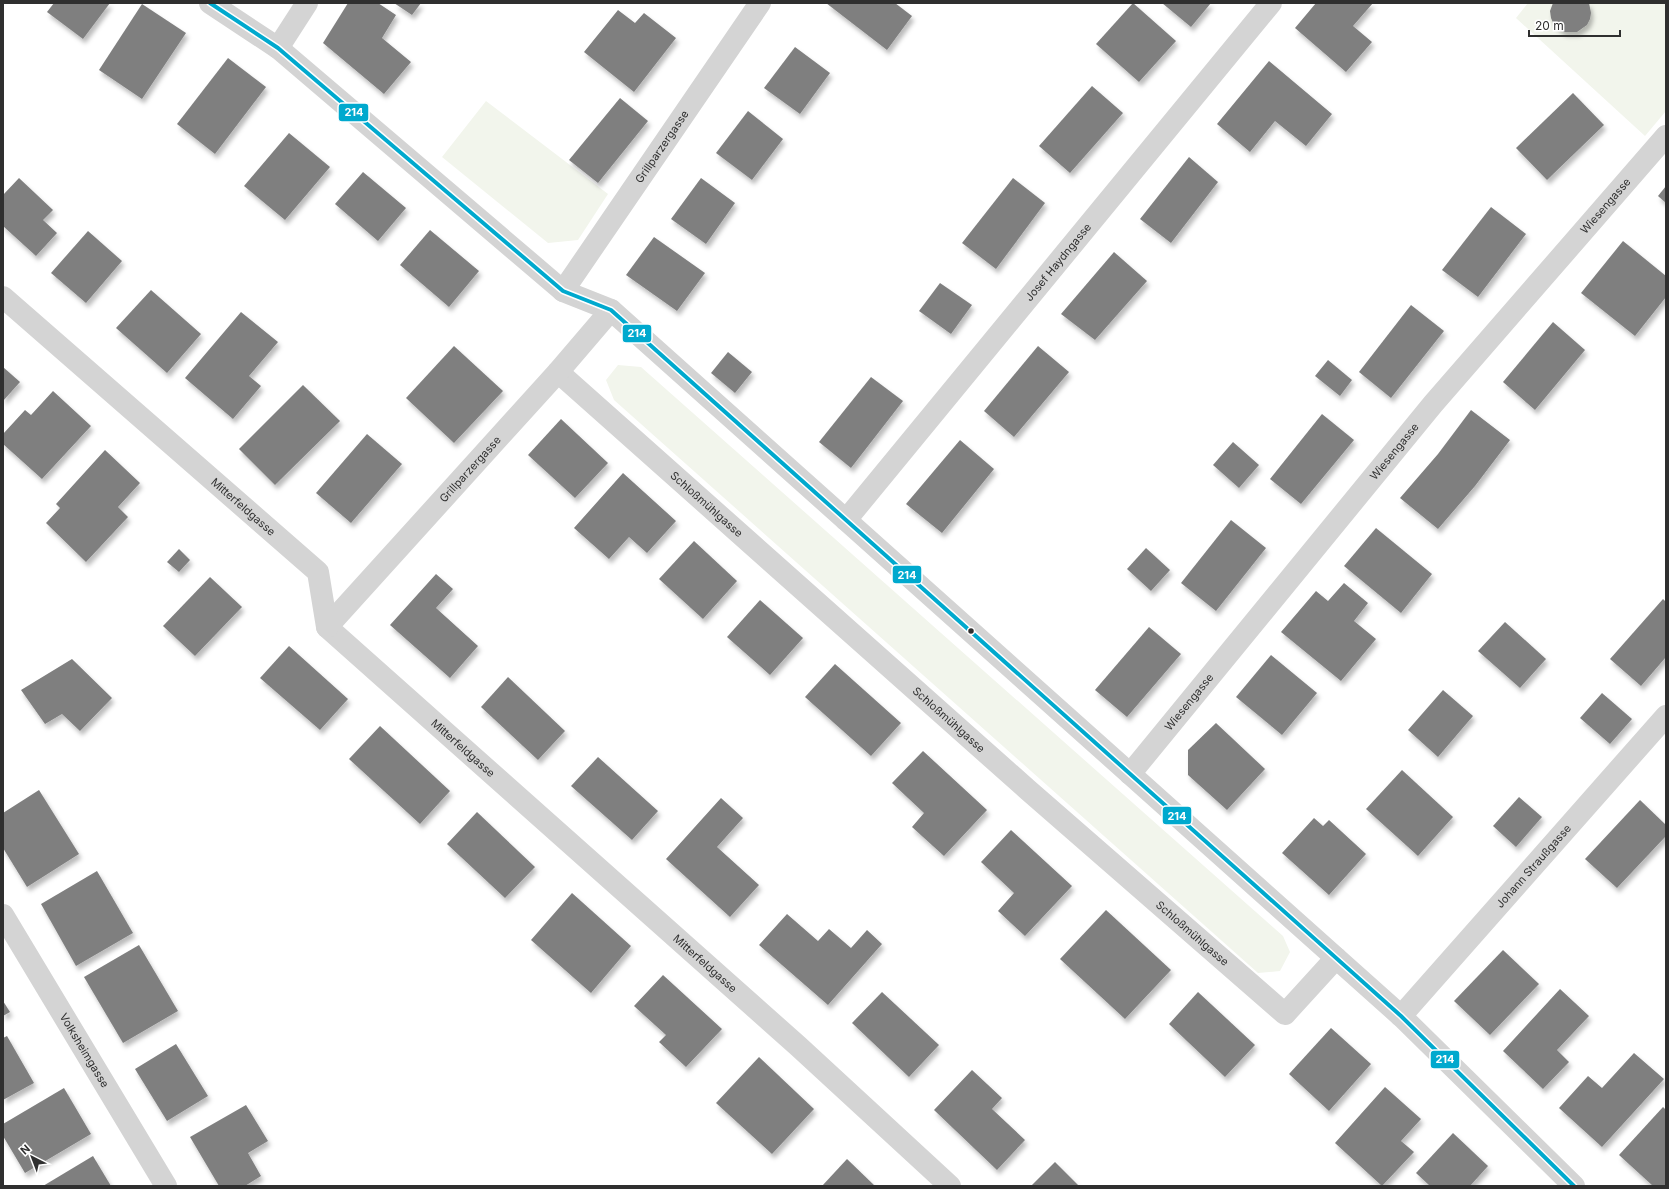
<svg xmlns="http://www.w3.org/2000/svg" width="1669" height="1189" font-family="Inter,sans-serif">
  <defs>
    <filter id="shadow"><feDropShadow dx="2.5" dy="4.5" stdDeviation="2" flood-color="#0004"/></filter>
  </defs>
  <rect width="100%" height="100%" fill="#fff"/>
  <g fill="#f2f5ec">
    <path d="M1528,3H1666V111L1645,136L1516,18Z"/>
    <path d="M486,101L608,194L578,240L548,243L442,157Z"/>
    <path d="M618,365L641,367L1283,936L1290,952L1280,971L1258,973L614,400L606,380Z"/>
  </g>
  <g fill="#7f7f7f" filter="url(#shadow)">
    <path d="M54,3H110L83,39L47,12Z"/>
    <path d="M348,3H378L396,15L382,38L411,62L384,94L323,43Z"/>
    <path d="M394,3H421L412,15Z"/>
    <path d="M826,3H895L912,16L887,50Z"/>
    <path d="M1133,3L1176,41L1139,82L1096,44Z"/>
    <path d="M1162,3H1211L1191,27Z"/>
    <path d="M1316,3H1373L1353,26L1372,42L1346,72L1295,28Z"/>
    <path d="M1553,3H1589L1591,13L1590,19L1587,25L1577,32H1564L1554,25L1551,18L1550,11Z"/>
    <path d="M142,4L186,33L142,99L99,70Z"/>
    <path d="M618,10L635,23L644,13L676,38L634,92L584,52Z"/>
    <path d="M795,47L830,73L800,114L764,88Z"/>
    <path d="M228,58L266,87L215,154L177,124Z"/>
    <path d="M1269,61L1332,114L1306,146L1275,121L1250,152L1217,124Z"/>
    <path d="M1092,86L1123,113L1070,173L1039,146Z"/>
    <path d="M1573,93L1604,125L1547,180L1516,148Z"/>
    <path d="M620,98L648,121L598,183L569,160Z"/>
    <path d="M748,111L783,139L752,180L716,153Z"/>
    <path d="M289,133L330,167L285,220L244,186Z"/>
    <path d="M1189,157L1218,182L1171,243L1140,219Z"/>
    <path d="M363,172L406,208L378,241L335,204Z"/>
    <path d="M19,178L53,210L43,220L57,233L36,256L3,226V195Z"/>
    <path d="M701,178L735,203L706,244L671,219Z"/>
    <path d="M1013,178L1045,203L996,269L962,243Z"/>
    <path d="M1666,186V203L1658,196Z"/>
    <path d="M1491,207L1526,234L1478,297L1442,270Z"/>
    <path d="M430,230L479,271L449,307L400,265Z"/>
    <path d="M88,231L122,261L86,303L51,273Z"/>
    <path d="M654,237L705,273L677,311L626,275Z"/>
    <path d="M1623,241L1666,276V297L1635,336L1581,293Z"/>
    <path d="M1114,252L1147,281L1095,340L1061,314Z"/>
    <path d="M940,283L972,305L951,334L919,311Z"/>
    <path d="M151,290L201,334L167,373L116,328Z"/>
    <path d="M1411,305L1444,331L1391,398L1359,372Z"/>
    <path d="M241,312L278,342L249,376L261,386L233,419L185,378Z"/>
    <path d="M1553,322L1585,350L1535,410L1503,382Z"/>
    <path d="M454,346L503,391L454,443L406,398Z"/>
    <path d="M1038,346L1069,372L1014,437L984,411Z"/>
    <path d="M728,352L752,372L735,393L711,373Z"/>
    <path d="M1328,360L1352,380L1340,396L1315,376Z"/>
    <path d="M3,367L20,382L3,401Z"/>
    <path d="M871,377L903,401L851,468L819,442Z"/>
    <path d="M303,385L340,421L275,485L239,449Z"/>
    <path d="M53,391L91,426L42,479L3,444V434L25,410L31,415Z"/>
    <path d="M1471,410L1510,440L1475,486L1438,529L1400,498L1438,454Z"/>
    <path d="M1322,414L1354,440L1301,504L1270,479Z"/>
    <path d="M561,419L608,463L575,498L528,455Z"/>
    <path d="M367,434L402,464L351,523L316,493Z"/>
    <path d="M960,440L994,469L942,533L906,504Z"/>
    <path d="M1233,442L1259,465L1239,488L1213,465Z"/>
    <path d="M105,450L140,483L118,507L128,517L86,562L46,523L60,508L56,504Z"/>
    <path d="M623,473L676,521L647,553L629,537L609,559L574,528Z"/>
    <path d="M1231,520L1266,548L1216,611L1181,583Z"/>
    <path d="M1376,528L1432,574L1401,613L1344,566Z"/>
    <path d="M694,541L737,581L703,619L659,579Z"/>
    <path d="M1146,548L1170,570L1151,591L1127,569Z"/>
    <path d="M179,549L190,560L179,572L167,562Z"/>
    <path d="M436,574L453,589L436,608L478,646L450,678L390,625Z"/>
    <path d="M210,577L242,607L195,656L163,626Z"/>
    <path d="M1344,583L1368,603L1354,621L1376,639L1341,681L1281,632L1316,591L1328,601Z"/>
    <path d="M1663,599L1666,602V657L1641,686L1610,659Z"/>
    <path d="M760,600L803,638L770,675L727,637Z"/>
    <path d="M1505,622L1546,659L1520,688L1478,651Z"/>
    <path d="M1149,627L1181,654L1127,717L1095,690Z"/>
    <path d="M289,646L348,699L320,730L260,678Z"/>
    <path d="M1271,655L1317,693L1282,735L1236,697Z"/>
    <path d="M72,659L112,698L80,731L62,714L45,724L21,690Z"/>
    <path d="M835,664L901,723L871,756L805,697Z"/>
    <path d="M508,677L565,731L538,760L481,707Z"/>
    <path d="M1443,690L1473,716L1438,757L1408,730Z"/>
    <path d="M1602,693L1632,719L1610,744L1580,718Z"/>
    <path d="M1216,723L1265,769L1227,810L1188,775V750Z"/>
    <path d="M380,726L450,791L420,824L349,759Z"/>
    <path d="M923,751L987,810L944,856L912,827L924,813L892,783Z"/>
    <path d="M598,757L658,811L632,840L571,786Z"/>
    <path d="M1402,770L1453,817L1418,856L1366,809Z"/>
    <path d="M39,790L79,854L27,887L3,848V813Z"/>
    <path d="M1519,797L1542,817L1516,847L1493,826Z"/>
    <path d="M721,798L743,818L717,847L759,885L730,917L666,859Z"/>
    <path d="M1640,800L1666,825V836L1617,888L1585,859Z"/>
    <path d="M477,812L535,867L505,898L447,844Z"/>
    <path d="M1314,818L1323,826L1329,820L1366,854L1329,895L1282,853Z"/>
    <path d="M1011,830L1072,886L1025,936L998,911L1014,893L981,862Z"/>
    <path d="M97,871L133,933L76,966L41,904Z"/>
    <path d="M572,893L631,946L591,993L531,940Z"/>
    <path d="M1106,910L1171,970L1125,1019L1060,959Z"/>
    <path d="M787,914L818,941L829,929L851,948L867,930L882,944L828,1005L759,945Z"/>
    <path d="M139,945L178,1011L123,1043L84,977Z"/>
    <path d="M1503,950L1539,984L1490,1035L1454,1001Z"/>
    <path d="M663,975L722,1029L686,1067L659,1042L666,1035L634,1006Z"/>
    <path d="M1560,989L1589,1016L1557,1050L1569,1062L1543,1089L1503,1051Z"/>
    <path d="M882,992L939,1045L909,1077L852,1023Z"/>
    <path d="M1198,992L1255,1045L1225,1077L1169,1024Z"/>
    <path d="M3,1001L10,1012L3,1016Z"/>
    <path d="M1331,1028L1371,1064L1329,1111L1289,1074Z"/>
    <path d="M7,1036L34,1083L3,1100V1038Z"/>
    <path d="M176,1044L208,1096L167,1121L135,1069Z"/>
    <path d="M1634,1053L1664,1079L1602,1147L1559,1108L1588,1076L1602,1088Z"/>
    <path d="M759,1057L814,1109L772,1154L716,1103Z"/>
    <path d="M972,1070L1002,1098L992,1109L1025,1140L997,1170L934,1110Z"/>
    <path d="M1385,1087L1421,1119L1401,1141L1414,1152L1382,1186L1335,1143Z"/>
    <path d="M64,1088L91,1134L25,1173L3,1136V1124Z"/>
    <path d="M246,1105L268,1141L248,1153L261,1176L245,1186H219L190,1137Z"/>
    <path d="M1663,1107L1666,1110V1186H1653L1619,1155Z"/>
    <path d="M1453,1133L1488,1166L1470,1186H1430L1416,1173Z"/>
    <path d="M93,1156L111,1186H43Z"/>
    <path d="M847,1159L875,1186H822Z"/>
    <path d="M1055,1162L1079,1186H1031Z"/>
  </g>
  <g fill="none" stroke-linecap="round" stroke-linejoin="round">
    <g stroke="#d4d4d4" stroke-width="22">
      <path d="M210,3L278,48L563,291L611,310L1401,1016L1574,1186"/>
      <path d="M278,48L307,3"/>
      <path id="s1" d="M563,291L760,3"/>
      <path id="s2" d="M3,297L318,572L327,627L798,1046L950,1186"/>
      <path id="s3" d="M558,372L1028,790L1285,1014L1336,958"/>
      <path id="s4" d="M846,520L1271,3"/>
      <path id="s5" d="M327,627L558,372L611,310"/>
      <path id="s6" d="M1130,774L1433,404L1666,136"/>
      <path id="s7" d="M3,915L166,1186"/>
      <path id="s8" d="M1401,1016L1666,716"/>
    </g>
    <defs>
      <path id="bus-1" d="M210,3L278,48L563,291L611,310L1401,1016L1574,1186"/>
    </defs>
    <use href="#bus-1" stroke="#fff" stroke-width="7"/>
    <use href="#bus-1" stroke="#00a9ce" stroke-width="4"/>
  </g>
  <circle fill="#2f2f2f" stroke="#fff" stroke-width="1.5" cx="971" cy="631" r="3.5"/>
  <g text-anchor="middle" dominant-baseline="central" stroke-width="4" stroke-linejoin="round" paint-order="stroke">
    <g font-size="11" fill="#2f2f2f" stroke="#fff">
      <text stroke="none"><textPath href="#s1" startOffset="175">Grillparzergasse</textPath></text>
      <text stroke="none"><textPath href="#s6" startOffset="741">Wiesengasse</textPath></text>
      <text stroke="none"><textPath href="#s4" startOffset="334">Josef Haydngasse</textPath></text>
      <text stroke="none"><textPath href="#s6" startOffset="417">Wiesengasse</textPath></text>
      <text stroke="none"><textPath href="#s5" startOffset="213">Grillparzergasse</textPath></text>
      <text stroke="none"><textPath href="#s3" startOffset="199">Schloßmühlgasse</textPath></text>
      <text stroke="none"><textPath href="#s2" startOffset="319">Mitterfeldgasse</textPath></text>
      <text stroke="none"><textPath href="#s6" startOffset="93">Wiesengasse</textPath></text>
      <text stroke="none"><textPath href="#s3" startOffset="523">Schloßmühlgasse</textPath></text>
      <text stroke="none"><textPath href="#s2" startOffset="656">Mitterfeldgasse</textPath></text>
      <text stroke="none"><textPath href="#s8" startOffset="200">Johann Straußgasse</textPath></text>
      <text stroke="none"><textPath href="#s3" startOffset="847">Schloßmühlgasse</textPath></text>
      <text stroke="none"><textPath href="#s2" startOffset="980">Mitterfeldgasse</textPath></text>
      <text stroke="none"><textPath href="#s7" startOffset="158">Volksheimgasse</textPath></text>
    </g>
  </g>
  <g stroke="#fff" stroke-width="1.5">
    <rect x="338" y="103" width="31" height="19" rx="4" fill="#00a9ce"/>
    <rect x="622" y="324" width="30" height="19" rx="4" fill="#00a9ce"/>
    <rect x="892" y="565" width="30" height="19" rx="4" fill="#00a9ce"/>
    <rect x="1162" y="806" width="30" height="19" rx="4" fill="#00a9ce"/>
    <rect x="1430" y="1050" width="30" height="19" rx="4" fill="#00a9ce"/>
  </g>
  <g font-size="11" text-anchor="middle" font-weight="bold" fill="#fff">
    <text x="354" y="116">214</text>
    <text x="637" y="337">214</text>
    <text x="907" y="579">214</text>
    <text x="1177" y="820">214</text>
    <text x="1445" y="1063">214</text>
  </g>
  <rect width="1669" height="1189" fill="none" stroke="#2f2f2f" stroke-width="8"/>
  <g transform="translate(32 1157) rotate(318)" stroke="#ffffff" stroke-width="3" paint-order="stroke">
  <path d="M0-3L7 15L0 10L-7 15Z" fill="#2f2f2f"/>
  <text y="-6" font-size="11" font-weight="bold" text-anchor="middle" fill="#2f2f2f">N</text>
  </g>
  <path d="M1529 30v6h91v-6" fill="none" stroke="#2f2f2f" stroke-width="2"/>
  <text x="1535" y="30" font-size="12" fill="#2f2f2f" stroke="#ffffff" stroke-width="3" paint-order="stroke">20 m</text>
</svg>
